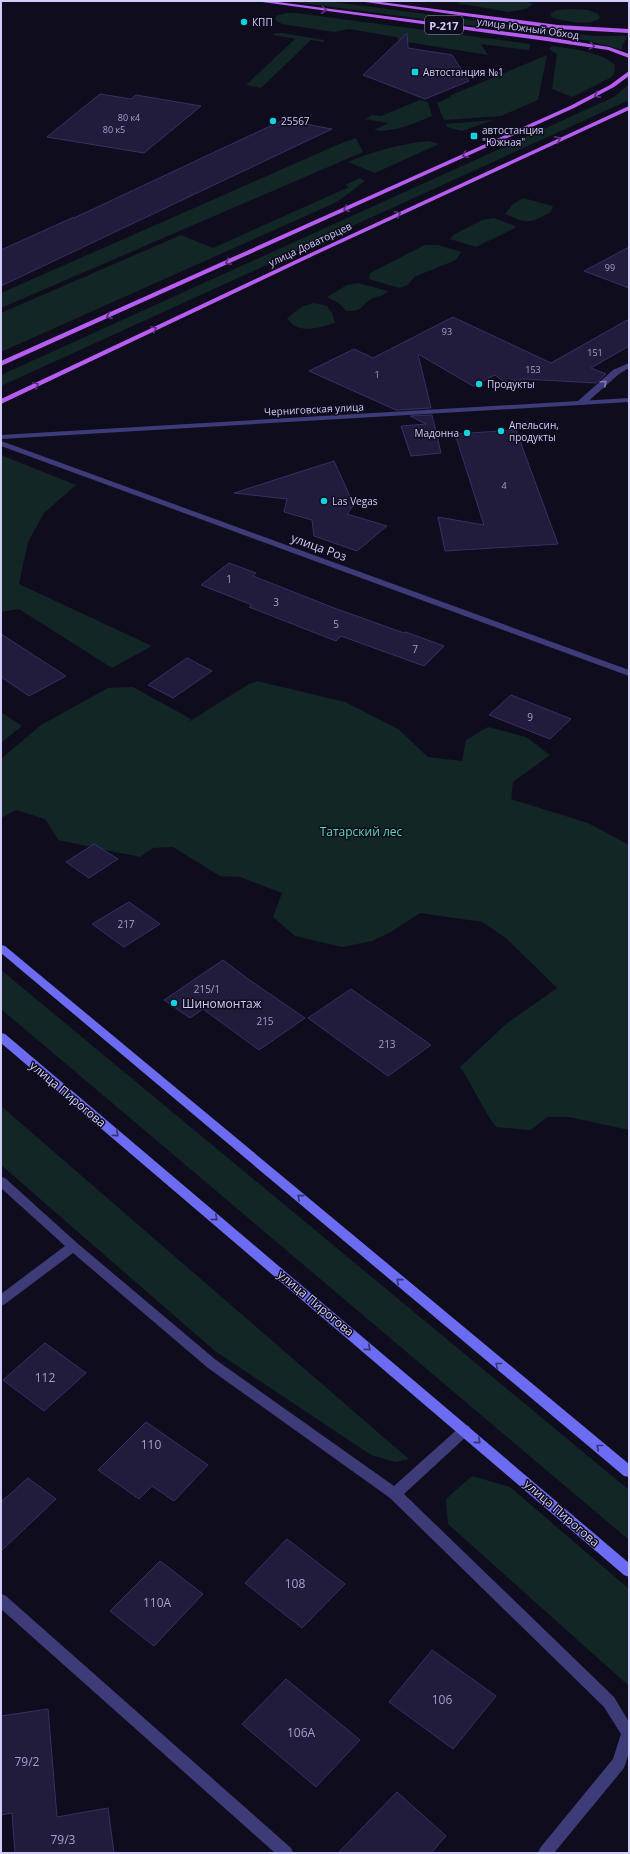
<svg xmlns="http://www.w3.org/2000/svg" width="630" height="1854" font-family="'Open Sans',sans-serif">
  <rect width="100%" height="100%" fill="#0f0d1d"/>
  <g fill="#112625">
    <path d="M287,1H326L594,36H628L622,45V50L590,41Z"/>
    <path d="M462,1H526L533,4L526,9L508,12L457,3Z"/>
    <path d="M570,9L588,10L598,14L600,18C589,27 566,21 553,18L550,14L556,10Z"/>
    <path d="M286,13H296L530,44L529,50L481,44L488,55L400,41L396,37L349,29L334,32L282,24L275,20L276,16Z"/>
    <path d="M275,33H283L324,40L323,42L311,40L261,88L246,85L295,39L273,35Z"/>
    <path d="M552,46C572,49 599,51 615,65L614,74L610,78L572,97L552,89L557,54L549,49Z"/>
    <path d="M547,55L538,100L501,116L444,120L437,103L451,97L449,96Z"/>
    <path d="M629,84V100L1,386V375L614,97Z"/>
    <path d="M420,100L428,102L432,116C418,122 390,134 374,130L388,123L365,119L372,115L381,116Z"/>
    <path d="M493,120L462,131L447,127L446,124Z"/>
    <path d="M356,138L363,152L1,308V293L337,145Z"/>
    <path d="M428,141L439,144L375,173L348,162C374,151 400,144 428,141Z"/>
    <path d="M360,178L365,181L337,202L1,352V313L181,235L213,248L349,187L345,185Z"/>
    <path d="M523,198L553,206L551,212C528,224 529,224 505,214L513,204Z"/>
    <path d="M494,218L515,226V228L476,247L450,239L453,235L482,220Z"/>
    <path d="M425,245H438L461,252L456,260L414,277L408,285L399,288L369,279L370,273Z"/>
    <path d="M358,283L388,291C381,298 379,295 371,299C361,305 364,312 346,311L340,304L327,297L347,285Z"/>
    <path d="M314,303L327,306L332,313L335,323C319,328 297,335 287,318L303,306Z"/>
    <path d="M1,455L76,485L44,513L28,542L19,584L152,646L112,668L19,609L1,612Z"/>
    <path d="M257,681L345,702L398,729L428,757L462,761L466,740L488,727L526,737L550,755L513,782L511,799L588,823L629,845V1130L569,1117H547L531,1130L496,1127C482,1108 473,1086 460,1067L506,1024L557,988L506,938L482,922L420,913L391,932L372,941L342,947L295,936L273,917L282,893L240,877L220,876L173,847L153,848L140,857L58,840L45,819L16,810L1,818V759L41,725L108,688L133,687L191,719L187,723L249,684Z"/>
    <path d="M1,712L22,726L1,743Z"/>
    <path d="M1,970L629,1490V1540L1,1009Z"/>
    <path d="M1,1106L389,1442L409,1459L395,1462L371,1455L215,1351L1,1165Z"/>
    <path d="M472,1476L510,1487L629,1589V1686L448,1524L446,1499Z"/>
  </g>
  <g fill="#211b3c" stroke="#382f66">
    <path d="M407,33L408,48L452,55L469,81L425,99L363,75Z"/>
    <path d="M100,94L131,99L136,95L201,106L144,153L47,137Z"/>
    <path d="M283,120L332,129L1,286V250L74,217V218Z"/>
    <path d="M629,247V288L584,271Z"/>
    <path d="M453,317L551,363L629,319V346L591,368L606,374L596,383L524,379L518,381L513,380L506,383L495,375L473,386L418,354L431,408L396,410L309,371L354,349L373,358Z"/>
    <path d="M432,415L441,453L411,456L401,426L426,424L410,416Z"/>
    <path d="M516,430L558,544L445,551L438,517L484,525L455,434Z"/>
    <path d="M334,461L354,505L347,514L387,526L357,551L314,536L312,520L284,512L287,499L234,493Z"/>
    <path d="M229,563L256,573L253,576L334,608L404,633L406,632L444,646L424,666L341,636L336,641L249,607L252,605L201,585Z"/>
    <path d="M1,634L66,676L29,696L1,677Z"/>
    <path d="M187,658L212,671L173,698L148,685Z"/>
    <path d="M511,695L571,719L550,739L489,715Z"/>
    <path d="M94,844L118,859L89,878L66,862Z"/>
    <path d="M129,902L160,924L124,947L92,924Z"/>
    <path d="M223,960L248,979L305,1018L259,1050L203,1009L190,1018L164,1000Z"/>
    <path d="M351,989L431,1045L388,1076L308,1018Z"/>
    <path d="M45,1343L86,1373L44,1411L3,1380Z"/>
    <path d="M146,1422L208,1465L174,1501L152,1486L139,1499L98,1470Z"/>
    <path d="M28,1478L56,1499L1,1551V1502Z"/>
    <path d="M287,1539L345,1584L302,1628L245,1583Z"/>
    <path d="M160,1561L203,1594L154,1646L110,1611Z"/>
    <path d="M432,1650L496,1696L453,1749L389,1702Z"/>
    <path d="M286,1679L360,1740L316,1787L242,1724Z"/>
    <path d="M48,1709L57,1817L108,1808L114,1853H15L12,1813L1,1815V1716Z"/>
    <path d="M397,1792L446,1836L431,1853H338Z"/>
  </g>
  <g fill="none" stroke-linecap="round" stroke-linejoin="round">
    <g fill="#3d3c78" fill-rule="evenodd">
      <path d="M629,363V368L619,374L584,405H578V401L613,370Z"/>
      <path d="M1,441L629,670V676L1,446Z"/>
      <path d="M1,1177L5,1178L77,1243L216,1360L394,1486L461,1426L465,1425L469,1426L471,1430L469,1434L404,1494L614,1697L629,1722V1753L624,1768L554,1853H538L540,1848L613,1759L621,1734L604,1707L390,1498L208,1368L73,1253L5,1304L1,1306V1294L65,1246L1,1188Z"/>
      <path d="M1,1594L6,1596L291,1848L293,1853H275L1,1609Z"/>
    </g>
    <path fill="#3d3c78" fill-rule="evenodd" d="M629,398V402L1,439V435Z"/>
    <g fill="#6c6cf3" fill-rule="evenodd">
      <path d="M1,945L5,946L629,1464V1477L624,1476L1,953Z"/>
      <path d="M1,1033L5,1034L629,1563V1577L624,1575L1,1043Z"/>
    </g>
    <g fill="#b75df2" fill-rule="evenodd">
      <path d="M255,1H270L547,37L609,47L629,54V58L608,50L547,41Z"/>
      <path d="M358,1H373L558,25L629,29V33L558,29Z"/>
      <path d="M629,71V76L614,87L574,108L1,366V361L570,106L610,85Z"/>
      <path d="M629,106V110L317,254L1,404V399L313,252Z"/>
    </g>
  </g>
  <defs><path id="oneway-chevron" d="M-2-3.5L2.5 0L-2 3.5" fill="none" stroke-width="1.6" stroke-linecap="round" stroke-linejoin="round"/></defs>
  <g stroke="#5b317d">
    <use href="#oneway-chevron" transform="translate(324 10) rotate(7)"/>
    <use href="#oneway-chevron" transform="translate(592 46) rotate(10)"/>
    <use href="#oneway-chevron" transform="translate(597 95) rotate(152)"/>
    <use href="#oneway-chevron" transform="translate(558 139) rotate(-25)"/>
    <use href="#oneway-chevron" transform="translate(465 155) rotate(156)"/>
    <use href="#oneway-chevron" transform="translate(346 209) rotate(156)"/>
    <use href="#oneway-chevron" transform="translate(398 214) rotate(-25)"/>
    <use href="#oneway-chevron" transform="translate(228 262) rotate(156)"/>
    <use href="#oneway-chevron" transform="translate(109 316) rotate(156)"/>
    <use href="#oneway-chevron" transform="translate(154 329) rotate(-25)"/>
    <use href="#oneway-chevron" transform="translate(36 385) rotate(-25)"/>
  </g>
  <use stroke="#807db3" href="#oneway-chevron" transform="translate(604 383) rotate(-42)"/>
  <g stroke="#343373">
    <use href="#oneway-chevron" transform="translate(116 1134) rotate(40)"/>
    <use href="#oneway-chevron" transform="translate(300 1197) rotate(-140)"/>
    <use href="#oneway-chevron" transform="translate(215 1218) rotate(40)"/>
    <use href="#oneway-chevron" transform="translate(399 1281) rotate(-140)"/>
    <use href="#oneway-chevron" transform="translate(368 1348) rotate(40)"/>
    <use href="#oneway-chevron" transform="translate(498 1365) rotate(-141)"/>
    <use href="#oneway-chevron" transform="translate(478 1441) rotate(41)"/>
    <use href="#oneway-chevron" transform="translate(599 1447) rotate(-141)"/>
  </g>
  <g fill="#12d1e1" stroke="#0f0d1d" stroke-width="1.5">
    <circle cx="244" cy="22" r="4"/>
    <rect x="411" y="68" width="8" height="8" rx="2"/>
    <circle cx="273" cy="121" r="4"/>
    <rect x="470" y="132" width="8" height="8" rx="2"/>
    <circle cx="479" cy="384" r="4"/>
    <circle cx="501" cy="431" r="4"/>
    <circle cx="467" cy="433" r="4"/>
    <circle cx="324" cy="501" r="4"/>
    <circle cx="174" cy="1003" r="4"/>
  </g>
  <g text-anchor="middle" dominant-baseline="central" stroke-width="3" stroke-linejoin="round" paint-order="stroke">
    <g font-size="9" fill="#a5a0cb">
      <text x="129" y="117">80 к4</text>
      <text x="114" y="129">80 к5</text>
      <text x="610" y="267">99</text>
      <text x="447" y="331">93</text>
      <text x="595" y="352">151</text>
      <text x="533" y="369">153</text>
      <text x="377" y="374">1</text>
      <text x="504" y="485">4</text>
    </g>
    <g font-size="10" fill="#d1cdfb" stroke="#0f0d1d" text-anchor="start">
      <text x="252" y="22">КПП</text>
      <text x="423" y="72">Автостанция №1</text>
      <text x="281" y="121">25567</text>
      <text x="482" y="130">автостанция<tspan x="482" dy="12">"Южная"</tspan></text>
      <text x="487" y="384">Продукты</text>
      <text x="509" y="425">Апельсин,<tspan x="509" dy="12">продукты</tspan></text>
      <text x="459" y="433" text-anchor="end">Мадонна</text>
      <text x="332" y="501">Las Vegas</text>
    </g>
    <g font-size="10" fill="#d1cdfb" stroke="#0f0d1d">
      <text transform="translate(528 28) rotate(8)">улица Южный Обход</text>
      <text transform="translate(310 244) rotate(-25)">улица Доваторцев</text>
      <text transform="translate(314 409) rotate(-3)">Черниговская улица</text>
    </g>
    <g font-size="10" fill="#a5a0cb">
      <text x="229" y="579">1</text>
      <text x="276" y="602">3</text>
      <text x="336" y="624">5</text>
      <text x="415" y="649">7</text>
      <text x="530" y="717">9</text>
      <text x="126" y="924">217</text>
      <text x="207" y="989">215/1</text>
      <text x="265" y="1021">215</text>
      <text x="387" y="1044">213</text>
    </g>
    <rect fill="#0f0d1d" stroke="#9793b8" stroke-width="1" x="425" y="16" width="38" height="18" rx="3"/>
    <g font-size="11" font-weight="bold" fill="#d1cdfb">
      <text x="444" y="25">Р-217</text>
    </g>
    <g font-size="12" fill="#d1cdfb" stroke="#0f0d1d">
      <text transform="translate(319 547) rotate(20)">улица Роз</text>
      <text transform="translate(68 1094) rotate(40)">улица Пирогова</text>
      <text transform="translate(316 1303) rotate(40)">улица Пирогова</text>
      <text transform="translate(562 1513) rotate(41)">улица Пирогова</text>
    </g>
    <g font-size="12" fill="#60d4b4" stroke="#0f0d1d">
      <text x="361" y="831">Татарский лес</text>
    </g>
    <g font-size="12" fill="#d1cdfb" stroke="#0f0d1d" text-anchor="start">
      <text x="182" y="1003">Шиномонтаж</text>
    </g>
    <g font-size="12" fill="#a5a0cb">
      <text x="45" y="1377">112</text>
      <text x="151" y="1444">110</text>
      <text x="295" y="1583">108</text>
      <text x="157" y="1602">110А</text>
      <text x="442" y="1699">106</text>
      <text x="301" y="1732">106А</text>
      <text x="27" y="1761">79/2</text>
      <text x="63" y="1839">79/3</text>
    </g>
  </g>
  <rect width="630" height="1854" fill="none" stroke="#d1cdfb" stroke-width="4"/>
</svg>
